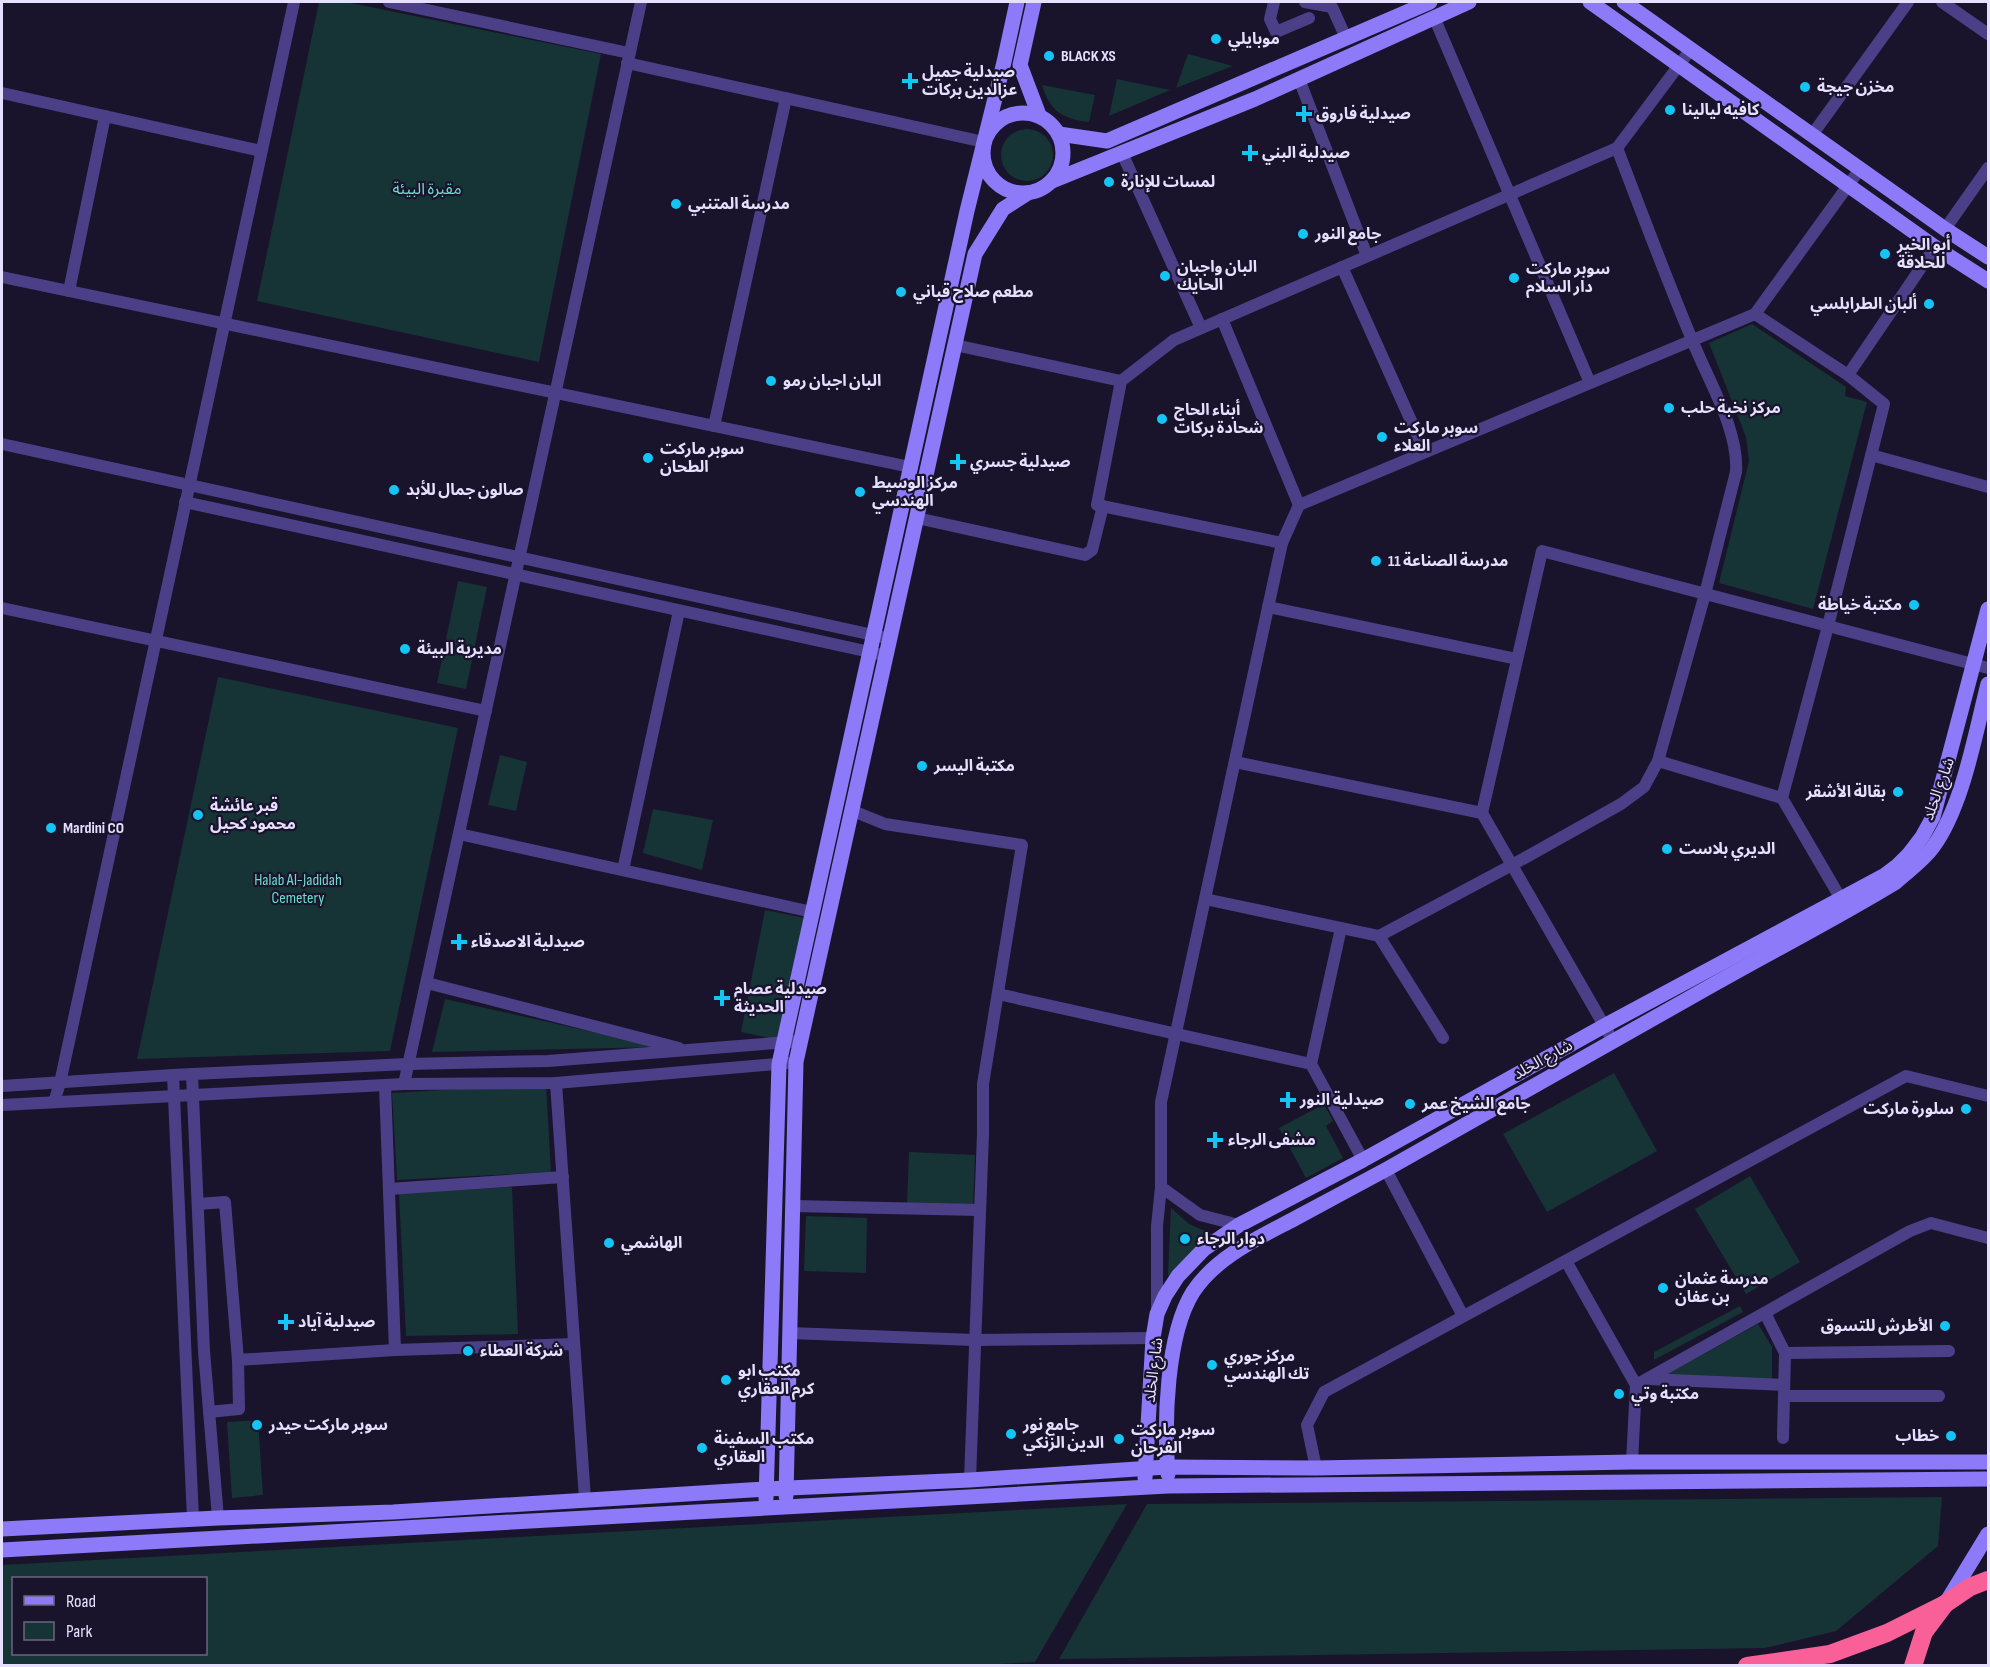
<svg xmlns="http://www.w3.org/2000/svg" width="1990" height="1667" font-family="'Sofia Sans Condensed','Noto Sans Arabic',sans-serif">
  <rect width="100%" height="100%" fill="#1a132c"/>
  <g fill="#163335" fill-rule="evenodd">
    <path d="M319,2H346L601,54L539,362L257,301Z"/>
    <path d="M1188,54L1233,66L1176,88Z"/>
    <path d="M1117,79L1170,90L1109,116Z"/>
    <path d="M1042,85L1095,95L1089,122C1062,119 1050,111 1042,85Z"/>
    <circle cx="1027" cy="155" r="26"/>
    <path d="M1752,324L1846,387L1845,396L1867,402L1813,609L1719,583L1749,461L1746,437L1709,343Z"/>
    <path d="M458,581L487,587L466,689L437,683Z"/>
    <path d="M218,677L458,728L390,1051L137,1059Z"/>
    <path d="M500,755L527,762L516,811L488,805Z"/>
    <path d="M653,809L713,820L702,870L643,853Z"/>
    <path d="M765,910L805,918L780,1040L741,1032Z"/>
    <path d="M445,999L660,1047L432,1052Z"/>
    <path d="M1614,1073L1657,1151L1547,1212L1503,1134Z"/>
    <path d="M546,1084L551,1172L397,1180L392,1093Z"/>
    <path d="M1324,1104L1333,1121L1326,1126L1343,1158L1306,1178L1279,1128Z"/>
    <path d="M909,1152L975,1155L973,1207L907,1203Z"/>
    <path d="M1750,1176L1800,1262L1746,1294L1695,1209Z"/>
    <path d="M512,1187L518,1334L406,1336L399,1194Z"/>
    <path d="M1171,1208L1189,1224L1212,1234L1171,1276L1168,1275Z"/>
    <path d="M806,1216L867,1218L866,1273L804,1271Z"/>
    <path d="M1740,1306L1743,1312L1654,1360V1352Z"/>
    <path d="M1758,1324L1772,1347V1379L1662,1377Z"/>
    <path d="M258,1420L263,1495L232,1498L227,1422Z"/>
    <path d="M1942,1497L1938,1546L1836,1631L1765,1648L1059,1659L1147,1504Z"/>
    <path d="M1127,1504L1035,1662L965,1666L2,1665V1565ZM14,1578H206V1654H14Z"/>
  </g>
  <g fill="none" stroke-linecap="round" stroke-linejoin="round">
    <g stroke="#4b4088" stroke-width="12">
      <path d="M389,2L629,53"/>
      <path d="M1274,2L1270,19L1276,32L1309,18"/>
      <path d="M1305,2L1332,7L1346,38"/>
      <path d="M1942,2L1988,34"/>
      <path d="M1434,17L1590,383"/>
      <path d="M627,63L984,142"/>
      <path d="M1299,79L1367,256"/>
      <path d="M2,93L261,151"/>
      <path d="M1812,135L1908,2"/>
      <path d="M1122,153L1201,328"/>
      <path d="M1945,229L1988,168"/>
      <path d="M1342,267L1425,452"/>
      <path d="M2,277L910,467"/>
      <path d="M69,291L105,116"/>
      <path d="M1755,314L1848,375L1884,404L1828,626L1782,798L1841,899"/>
      <path d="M1222,319L1299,505"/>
      <path d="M955,345L1121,381"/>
      <path d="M1848,375L1935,247"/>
      <path d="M714,426L786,98"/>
      <path d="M2,444L882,637"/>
      <path d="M1871,455L1988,487"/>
      <path d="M185,502L879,654"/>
      <path d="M917,518L1085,555L1092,550L1103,506"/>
      <path d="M1282,543L1097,505L1121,381L1174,340L1617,148L1691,49"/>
      <path d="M1268,607L1517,659"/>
      <path d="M2,608L486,711"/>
      <path d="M1658,761L1782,798"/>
      <path d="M1235,762L1482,813"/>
      <path d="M853,811L885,824L1022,845L983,1084V1134L970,1480"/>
      <path d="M459,834L812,912"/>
      <path d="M623,870L679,611"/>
      <path d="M1205,899L1379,936L1512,865L1621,804L1644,787L1658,761L1705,594L1736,472C1739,430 1708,380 1693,342C1666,278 1642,213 1617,148"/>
      <path d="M1341,928L1311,1064L1363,1160"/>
      <path d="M1379,936L1443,1038"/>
      <path d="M427,983L679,1048"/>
      <path d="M998,994L1311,1064"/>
      <path d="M1613,1041L1482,813L1542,551L1988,668"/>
      <path d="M192,1074L204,1351L218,1518"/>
      <path d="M173,1075L193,1519"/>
      <path d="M556,1083L585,1499"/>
      <path d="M404,1084L641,2"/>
      <path d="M2,1086L173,1075L407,1064L548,1061L801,1041"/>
      <path d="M385,1086L395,1350L574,1344"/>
      <path d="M54,1102L60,1083L294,2"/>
      <path d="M2,1105L404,1084L556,1083L788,1063"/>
      <path d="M1386,1170L1463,1316"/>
      <path d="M1161,1187L1200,1215L1239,1225"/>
      <path d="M389,1189L563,1177"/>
      <path d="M198,1204L225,1202L238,1360"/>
      <path d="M793,1206L980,1210"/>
      <path d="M1566,1261L1636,1385L1632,1462"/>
      <path d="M1157,1310V1226L1161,1187V1102L1282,543L1299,505L1755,314L1860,169"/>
      <path d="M1765,1313L1785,1353L1783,1438"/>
      <path d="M790,1333L974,1340L1153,1338"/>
      <path d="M1785,1353L1949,1351"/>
      <path d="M1648,1379L1784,1385"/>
      <path d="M1636,1385L1910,1231L1931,1223L1988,1238"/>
      <path d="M1784,1396H1939"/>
      <path d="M209,1412L239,1409L238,1360L395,1350"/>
      <path d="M1316,1468L1307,1425L1324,1392L1906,1076L1988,1096"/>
    </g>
    <g stroke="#8c7af9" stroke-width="15">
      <path d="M1034,2L1020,65L1039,115"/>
      <path d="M1590,2L1935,247L1988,281"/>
      <path d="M1624,2L1945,229L1988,257"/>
      <circle cx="1023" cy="153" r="40"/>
      <path d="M1059,134L1107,141L1430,2"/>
      <path d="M1052,181L1255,99L1469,2"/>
      <path d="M1168,1474C1164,1424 1166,1335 1193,1292C1216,1257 1258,1238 1294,1219C1325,1202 1356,1186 1387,1169C1497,1108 1606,1045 1716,983C1776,949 1837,918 1896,882C1908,871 1923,861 1933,847C1963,806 1975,734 1988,684"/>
      <path d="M1145,1478L1153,1338L1157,1314L1165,1296L1178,1276L1204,1249L1239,1225L1363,1160L1604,1026L1885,875L1897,866L1909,854L1922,837L1933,817L1988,609"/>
      <path d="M786,1496L796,1062L975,254L1003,209L1028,193"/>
      <path d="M766,1499L779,1064L967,211L1004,62L1017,2"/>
      <path d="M2,1529L218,1518L393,1512L766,1489L970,1480L1167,1467L1316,1468L1632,1462H1988"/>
      <path d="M2,1550L1168,1486L1988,1479"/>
      <path d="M1946,1603L1988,1534"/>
    </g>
    <g stroke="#f86097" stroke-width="18">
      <path d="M1747,1666L1830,1654L1887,1633L1945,1604"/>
      <path d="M1913,1666L1924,1632L1945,1604L1970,1587L1988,1580"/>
    </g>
  </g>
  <g fill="#14c4f5" stroke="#1a132c" stroke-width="2">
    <circle cx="1216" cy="39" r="6"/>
    <circle cx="1049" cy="56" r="6"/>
    <path d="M907 72h6v6h6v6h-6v6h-6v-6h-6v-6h6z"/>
    <circle cx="1805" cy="87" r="6"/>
    <circle cx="1670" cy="110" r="6"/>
    <path d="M1301 105h6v6h6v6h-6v6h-6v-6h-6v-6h6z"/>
    <path d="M1247 144h6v6h6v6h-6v6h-6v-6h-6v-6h6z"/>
    <circle cx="1109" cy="182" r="6"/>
    <circle cx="676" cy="204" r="6"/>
    <circle cx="1303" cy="234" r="6"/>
    <circle cx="1885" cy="254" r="6"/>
    <circle cx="1165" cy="276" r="6"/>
    <circle cx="1514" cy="278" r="6"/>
    <circle cx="901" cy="292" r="6"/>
    <circle cx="1929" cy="304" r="6"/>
    <circle cx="771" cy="381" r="6"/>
    <circle cx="1669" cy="408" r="6"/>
    <circle cx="1162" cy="419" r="6"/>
    <circle cx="1382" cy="437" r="6"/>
    <circle cx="648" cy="458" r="6"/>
    <path d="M955 453h6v6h6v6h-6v6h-6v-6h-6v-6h6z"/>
    <circle cx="394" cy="490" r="6"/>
    <circle cx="860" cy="492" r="6"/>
    <circle cx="1376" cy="561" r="6"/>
    <circle cx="1914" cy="605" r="6"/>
    <circle cx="405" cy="649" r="6"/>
    <circle cx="922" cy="766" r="6"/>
    <circle cx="1898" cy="792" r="6"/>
    <circle cx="198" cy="815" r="6"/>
    <circle cx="51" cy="828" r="6"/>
    <circle cx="1667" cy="849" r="6"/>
    <path d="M456 933h6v6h6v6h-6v6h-6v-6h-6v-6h6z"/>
    <path d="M719 989h6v6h6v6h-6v6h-6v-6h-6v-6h6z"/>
    <path d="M1285 1091h6v6h6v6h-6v6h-6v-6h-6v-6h6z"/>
    <circle cx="1410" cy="1104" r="6"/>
    <circle cx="1966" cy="1109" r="6"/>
    <path d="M1212 1131h6v6h6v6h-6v6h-6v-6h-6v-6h6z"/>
    <circle cx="1185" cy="1239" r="6"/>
    <circle cx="609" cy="1243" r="6"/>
    <circle cx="1663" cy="1288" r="6"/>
    <path d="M283 1313h6v6h6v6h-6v6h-6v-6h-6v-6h6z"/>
    <circle cx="1945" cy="1326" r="6"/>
    <circle cx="468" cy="1351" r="6"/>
    <circle cx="1212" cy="1365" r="6"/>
    <circle cx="726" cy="1380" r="6"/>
    <circle cx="1619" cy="1394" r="6"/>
    <circle cx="257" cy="1425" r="6"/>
    <circle cx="1011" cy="1434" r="6"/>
    <circle cx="1951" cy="1436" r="6"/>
    <circle cx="1119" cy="1439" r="6"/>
    <circle cx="702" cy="1448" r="6"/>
  </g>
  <g text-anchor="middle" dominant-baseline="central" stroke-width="4.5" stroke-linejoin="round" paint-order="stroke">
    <g font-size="16" font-weight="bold" fill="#e6dffe" stroke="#1a132c" text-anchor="start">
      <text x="1228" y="39">موبايلي</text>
      <text x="1061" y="56">BLACK XS</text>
      <text x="922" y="72">صيدلية جميل<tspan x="922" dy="18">عزالدين بركات</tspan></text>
      <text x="1817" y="87">مخزن جيجة</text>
      <text x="1682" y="110">كافيه ليالينا</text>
      <text x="1316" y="114">صيدلية فاروق</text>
      <text x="1262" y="153">صيدلية البني</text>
      <text x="1121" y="182">لمسات للإنارة</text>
      <text x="688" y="204">مدرسة المتنبي</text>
      <text x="1315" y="234">جامع النور</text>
      <text x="1897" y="245">أبو الخير<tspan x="1897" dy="18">للحلاقة</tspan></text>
      <text x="1177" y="267">البان واجبان<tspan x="1177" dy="18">الحايك</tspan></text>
      <text x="1526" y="269">سوبر ماركت<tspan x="1526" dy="18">دار السلام</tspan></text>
      <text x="913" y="292">مطعم صلاح قباني</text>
      <text x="1917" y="304" text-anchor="end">ألبان الطرابلسي</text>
      <text x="783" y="381">البان اجبان رمو</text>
      <text x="1681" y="408">مركز نخبة حلب</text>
      <text x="1174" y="410">أبناء الحاج<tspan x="1174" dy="18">شحادة بركات</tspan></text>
      <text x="1394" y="428">سوبر ماركت<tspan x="1394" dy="18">العلاء</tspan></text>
      <text x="660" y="449">سوبر ماركت<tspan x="660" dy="18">الطحان</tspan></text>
      <text x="970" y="462">صيدلية جسري</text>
      <text x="872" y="483">مركز الوسيط<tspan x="872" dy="18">الهندسي</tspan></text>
      <text x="406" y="490">صالون جمال للأبد</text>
      <text x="1388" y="561">مدرسة الصناعة 11</text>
      <text x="1902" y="605" text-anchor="end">مكتبة خياطة</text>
      <text x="417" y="649">مديرية البيئة</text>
      <text x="934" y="766">مكتبة اليسر</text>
      <text x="1886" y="792" text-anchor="end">بقالة الأشقر</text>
      <text x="210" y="806">قبر عائشة<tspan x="210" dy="18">محمود كحيل</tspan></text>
      <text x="63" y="828">Mardini CO</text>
      <text x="1679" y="849">الديري بلاست</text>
      <text x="471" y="942">صيدلية الاصدقاء</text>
      <text x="734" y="989">صيدلية عصام<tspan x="734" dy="18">الحديثة</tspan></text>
      <text x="1300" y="1100">صيدلية النور</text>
      <text x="1422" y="1104">جامع الشيخ عمر</text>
      <text x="1954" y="1109" text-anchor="end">سلورة ماركت</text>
      <text x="1228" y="1140">مشفى الرجاء</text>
      <text x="1197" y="1239">دوار الرجاء</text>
      <text x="621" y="1243">الهاشمي</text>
      <text x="1675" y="1279">مدرسة عثمان<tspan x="1675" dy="18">بن عفان</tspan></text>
      <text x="298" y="1322">صيدلية آياد</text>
      <text x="1933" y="1326" text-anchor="end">الأطرش للتسوق</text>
      <text x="480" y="1351">شركة العطاء</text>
      <text x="1224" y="1356">مركز جوري<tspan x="1224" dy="18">تك الهندسي</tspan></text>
      <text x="738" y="1371">مكتب ابو<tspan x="738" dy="18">كرم العقاري</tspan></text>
      <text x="1631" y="1394">مكتبة وتي</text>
      <text x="269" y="1425">سوبر ماركت حيدر</text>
      <text x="1023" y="1425">جامع نور<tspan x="1023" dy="18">الدين الزنكي</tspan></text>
      <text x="1131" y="1430">سوبر ماركت<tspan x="1131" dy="18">الفرحان</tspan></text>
      <text x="1939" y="1436" text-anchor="end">خطاب</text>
      <text x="714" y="1439">مكتب السفينة<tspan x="714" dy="18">العقاري</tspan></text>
    </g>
    <g font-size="16" fill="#6cdccd" stroke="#1a132c">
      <text x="427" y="189">مقبرة البيئة</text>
      <text x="298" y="880">Halab Al-Jadidah<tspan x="298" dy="18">Cemetery</tspan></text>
    </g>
    <g font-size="16" fill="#e6dffe" stroke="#1a132c">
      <text transform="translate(1939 789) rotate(-70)">شارع الخلد</text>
      <text transform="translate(1543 1060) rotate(-29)">شارع الخلد</text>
      <text transform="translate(1154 1370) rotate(-83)">شارع الخلد</text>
    </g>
  </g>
  <rect width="1990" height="1667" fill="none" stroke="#e6dffe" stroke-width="6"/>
  <rect x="12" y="1577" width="195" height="78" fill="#1a132c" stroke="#6c6580" stroke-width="1.5"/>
  <rect x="24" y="1596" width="30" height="9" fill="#8c7af9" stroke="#6c6580" stroke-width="1.5"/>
  <text x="66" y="1607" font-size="18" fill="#e6dffe">Road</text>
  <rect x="24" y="1622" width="30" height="18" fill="#163335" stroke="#6c6580" stroke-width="1.5"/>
  <text x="66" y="1637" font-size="18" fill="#e6dffe">Park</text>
</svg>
